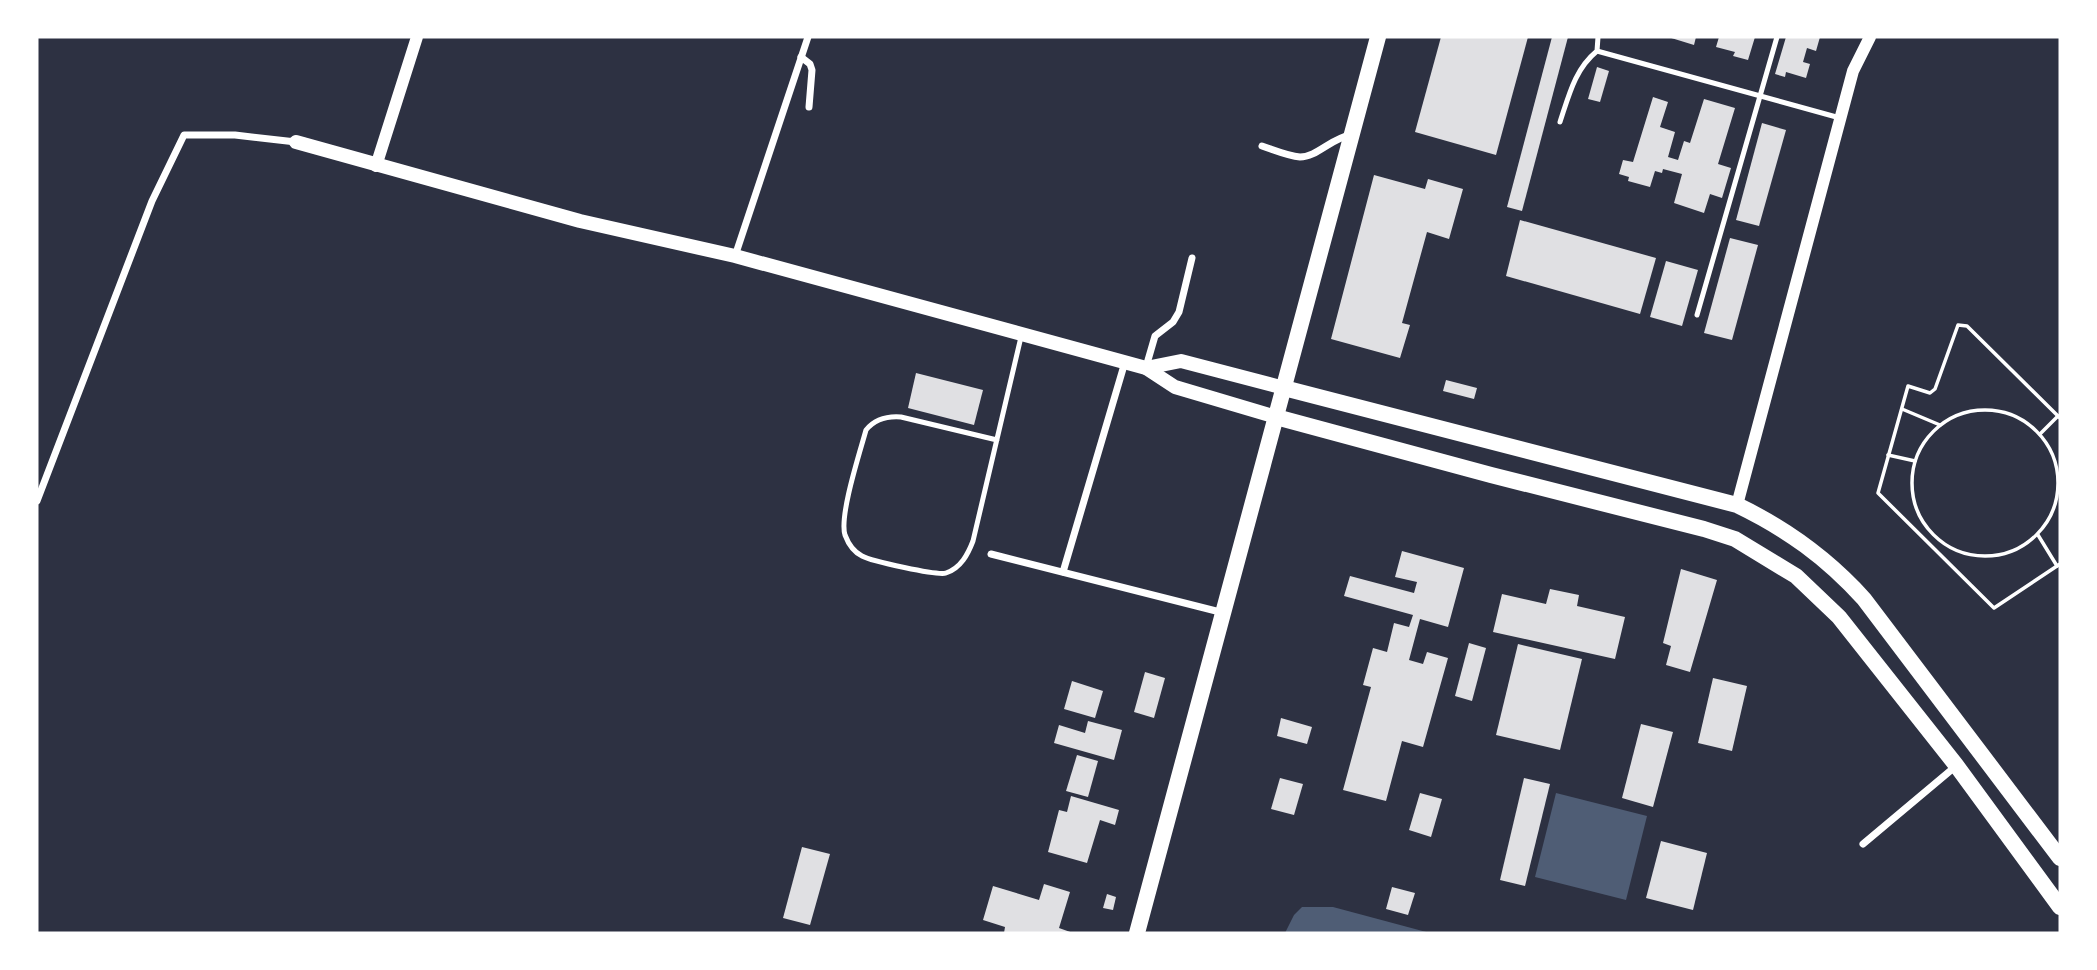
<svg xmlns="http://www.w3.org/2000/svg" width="2097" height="970" font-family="'PT Sans',sans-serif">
  <rect width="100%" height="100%" fill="#2d3142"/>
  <g fill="#4f5d75">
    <path d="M1556,793L1647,816L1626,900L1535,877Z"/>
    <path d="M1302,907H1333L1430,933H1285L1294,915Z"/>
  </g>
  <g fill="#e0e0e3">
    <path d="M1441,37H1528L1496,155L1415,132Z"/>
    <path d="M1552,37H1568L1522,211L1507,207Z"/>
    <path d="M1668,37H1696L1694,45Z"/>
    <path d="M1719,37H1755L1748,60L1733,56L1735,52L1716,47Z"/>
    <path d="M1786,37H1820L1816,51L1807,48L1803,62L1810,64L1806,78L1786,72L1785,77L1775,74Z"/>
    <path d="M1597,67L1609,71L1600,102L1588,99Z"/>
    <path d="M1653,97L1668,102L1660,127L1675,132L1668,157L1678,160L1684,141L1690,143L1704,99L1735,108L1718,164L1731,168L1722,198L1710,194L1704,213L1674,203L1682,174L1663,169L1662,173L1655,171L1650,187L1628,181L1629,177L1619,174L1623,160L1633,162Z"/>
    <path d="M1762,123L1786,130L1759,226L1736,220Z"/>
    <path d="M1374,175L1425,189L1428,179L1463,189L1449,239L1427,232L1402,323L1410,325L1400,358L1331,339Z"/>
    <path d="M1520,220L1656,258L1640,314L1506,276Z"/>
    <path d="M1730,238L1758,245L1732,340L1704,333Z"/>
    <path d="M1666,261L1698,270L1682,326L1650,317Z"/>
    <path d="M916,373L983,390L974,425L908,408Z"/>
    <path d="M1446,380L1477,388L1474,399L1443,391Z"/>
    <path d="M1402,551L1464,568L1448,627L1420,619L1409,660L1423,664L1427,652L1448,658L1423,747L1402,741L1386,801L1343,790L1371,687L1363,685L1373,648L1387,652L1394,623L1409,627L1413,615L1344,596L1350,576L1414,593L1417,582L1395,577Z"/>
    <path d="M1681,569L1717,580L1690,672L1666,665L1671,646L1663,643Z"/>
    <path d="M1550,589L1579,595L1577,606L1625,617L1615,659L1493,632L1502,594L1546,604Z"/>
    <path d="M1469,643L1486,648L1472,701L1455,696Z"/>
    <path d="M1518,644L1582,659L1560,750L1496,735Z"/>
    <path d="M1145,672L1165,678L1154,718L1134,712Z"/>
    <path d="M1713,678L1747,686L1732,751L1698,743Z"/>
    <path d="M1072,681L1103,691L1095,718L1064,709Z"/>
    <path d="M1281,718L1312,727L1307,744L1277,736Z"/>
    <path d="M1088,721L1122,730L1114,760L1054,743L1059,725L1085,733Z"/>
    <path d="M1641,724L1673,732L1653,807L1622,798Z"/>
    <path d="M1077,755L1098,761L1088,797L1066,791Z"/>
    <path d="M1280,778L1303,784L1294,815L1271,809Z"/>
    <path d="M1524,778L1550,784L1525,886L1500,880Z"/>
    <path d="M1420,793L1442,799L1431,837L1409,830Z"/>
    <path d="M1071,796L1119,810L1115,825L1100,820L1087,863L1048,852L1059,810L1067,812Z"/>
    <path d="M1661,841L1707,853L1693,910L1646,898Z"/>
    <path d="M802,847L830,854L810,925L783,918Z"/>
    <path d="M1044,884L1070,892L1059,928L1073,933H1004L1005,927L983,920L993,886L1039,900Z"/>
    <path d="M1392,887L1415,893L1408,915L1386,909Z"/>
    <path d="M1107,894L1116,897L1113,910L1103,908Z"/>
  </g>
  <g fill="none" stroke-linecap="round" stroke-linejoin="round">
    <g stroke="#fff" stroke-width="3.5">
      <path d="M1902,409L1940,425"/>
      <circle cx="1985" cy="483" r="73"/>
      <path d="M2060,418L1967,326L1958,325L1935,389L1930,393L1908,386L1878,493L1994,608L2060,564"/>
      <path d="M2040,434L2058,416"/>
      <path d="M1888,455L1915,461"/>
      <path d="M2038,535L2057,566"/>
    </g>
    <g stroke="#fff" stroke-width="5">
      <path d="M1597,51L1840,118"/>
      <path d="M1560,122C1569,95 1575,69 1597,51L1598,37"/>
      <path d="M1697,315L1777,37"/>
      <path d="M997,440L901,417C888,416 875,419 866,430C860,452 839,516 845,535C848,543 854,552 862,556C871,561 938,576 946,573C961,568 968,554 973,541L1021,337"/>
    </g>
    <g stroke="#fff" stroke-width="7">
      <path d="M801,57L810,64L812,70L809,107"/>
      <path d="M1262,146C1274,150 1288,156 1300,157C1317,157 1331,138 1351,135"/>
      <path d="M735,256L808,37"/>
      <path d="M1146,367L1155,336L1173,322L1179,312L1192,258"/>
      <path d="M37,501L152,201L184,135H235L296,142"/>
      <path d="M991,554L1224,613"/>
      <path d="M1063,572L1125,362"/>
      <path d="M1863,844L1956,766"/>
    </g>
    <g stroke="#fff" stroke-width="12">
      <path d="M376,166L417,37"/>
      <path d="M1737,505L1853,71L1870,37"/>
    </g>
    <g stroke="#fff" stroke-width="14">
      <path d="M296,142L580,221L735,256L1146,368L1175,387L1276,417"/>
      <path d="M1146,368L1181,361L1284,388"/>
    </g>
    <g stroke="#fff" stroke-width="16">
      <path d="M1284,388L1737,505C1787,529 1827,558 1864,599L2060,858"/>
      <path d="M1276,417L1491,475L1704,529L1735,539L1796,576L1839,617L1956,765L2060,907"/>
      <path d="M1137,933L1378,37"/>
    </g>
  </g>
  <rect width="2097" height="970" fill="none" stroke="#ffffff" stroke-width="77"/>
</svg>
